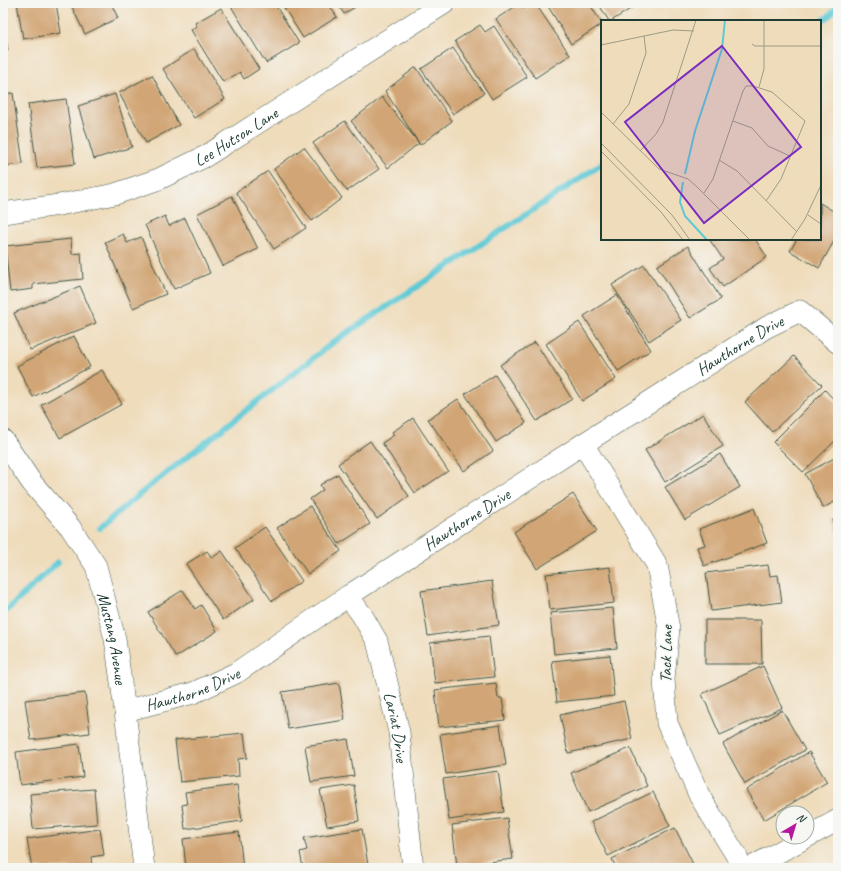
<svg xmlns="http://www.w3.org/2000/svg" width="841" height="871" font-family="Caveat,sans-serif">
  <rect width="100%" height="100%" fill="#f6f6f2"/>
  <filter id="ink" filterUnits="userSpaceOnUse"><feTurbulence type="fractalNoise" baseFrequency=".025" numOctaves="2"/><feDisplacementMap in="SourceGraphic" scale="8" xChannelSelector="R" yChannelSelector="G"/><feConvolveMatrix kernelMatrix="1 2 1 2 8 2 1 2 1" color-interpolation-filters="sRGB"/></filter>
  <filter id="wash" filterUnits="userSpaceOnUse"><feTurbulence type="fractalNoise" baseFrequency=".012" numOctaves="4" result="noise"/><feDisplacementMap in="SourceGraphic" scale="16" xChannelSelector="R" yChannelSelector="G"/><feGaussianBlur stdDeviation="0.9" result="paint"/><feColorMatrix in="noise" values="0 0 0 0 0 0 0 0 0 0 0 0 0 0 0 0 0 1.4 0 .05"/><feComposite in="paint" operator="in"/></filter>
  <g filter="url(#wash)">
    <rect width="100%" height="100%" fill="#efdcbb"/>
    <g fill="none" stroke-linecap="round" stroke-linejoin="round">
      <g stroke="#5dc9d5" stroke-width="6">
        <path d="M820,22L828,17L838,6"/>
        <path d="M100,528L146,489L335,341L602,164"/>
        <path d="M3,614L58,562"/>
      </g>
    </g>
    <g id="blocks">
      <g fill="#d1a574">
        <path d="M17,3H56L61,33L23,39Z"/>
        <path d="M70,3H111L118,18L85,34Z"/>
        <path d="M229,3H274L299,43L266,63Z"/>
        <path d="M281,3H328L337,17L303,38Z"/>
        <path d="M337,3H361L344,14Z"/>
        <path d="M532,3H535L570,55L535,78L496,19L519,4L523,9Z"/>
        <path d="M546,3H589L602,24L571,44Z"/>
        <path d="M598,3H640L611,21H609Z"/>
        <path d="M221,8L259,69L244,79L240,72L223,82L191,30L197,26L195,23Z"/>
        <path d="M3,23L8,50L3,51Z"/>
        <path d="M480,25L485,32L494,26L527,77L492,99L455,41Z"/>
        <path d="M453,48L484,93L453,114L421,69Z"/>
        <path d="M194,49L225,99L194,118L163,69Z"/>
        <path d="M416,67L452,121L420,145L385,91Z"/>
        <path d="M152,75L179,125L146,143L119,93Z"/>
        <path d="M13,93L23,164L3,166V94Z"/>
        <path d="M115,94L132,147L94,159L78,106Z"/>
        <path d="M382,97L419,143L388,168L351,121Z"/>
        <path d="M66,99L75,164L37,168L28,104Z"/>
        <path d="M345,121L379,169L347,191L313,143Z"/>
        <path d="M304,147L342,198L312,221L274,169Z"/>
        <path d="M268,171L306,228L274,249L236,192Z"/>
        <path d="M232,196L258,249L223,266L197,214Z"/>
        <path d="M820,203L838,214V234L819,268L790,251L797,239H820Z"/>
        <path d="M165,216L169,226L185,218L210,273L174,289L145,225Z"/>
        <path d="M123,234L127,243L141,237L166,294L133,308L105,242Z"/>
        <path d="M71,239L72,254L81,253L83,279L33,284V289L10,292L5,246Z"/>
        <path d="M709,239H755L767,257L723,287L710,268L723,259Z"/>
        <path d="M688,246L721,299L690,318L657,266Z"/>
        <path d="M644,265L681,320L649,341L612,285Z"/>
        <path d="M80,286L96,323L30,350L14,313Z"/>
        <path d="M617,295L651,350L618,371L584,316Z"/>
        <path d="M579,322L616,379L582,401L546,344Z"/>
        <path d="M74,336L90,367L33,397L17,366Z"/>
        <path d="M535,342L572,399L537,421L500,365Z"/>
        <path d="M794,356L822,385L772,432L745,402Z"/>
        <path d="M102,370L122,404L60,438L41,405Z"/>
        <path d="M495,375L526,423L496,442L465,394Z"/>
        <path d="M825,390L838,404V438L803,472L773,442Z"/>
        <path d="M458,399L493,451L464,471L428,419Z"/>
        <path d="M703,414L723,446L665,482L645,450Z"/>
        <path d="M413,418L448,471L415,493L382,443L394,435L392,432Z"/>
        <path d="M370,441L409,496L377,519L338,464Z"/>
        <path d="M720,454L740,487L685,520L665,487Z"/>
        <path d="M838,456V500L823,508L805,474Z"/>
        <path d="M338,474L370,524L339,544L310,499L323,490L320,485Z"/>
        <path d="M573,494L597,531L537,569L514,532Z"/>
        <path d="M310,506L341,551L308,574L277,528Z"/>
        <path d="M754,508L767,543L704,566L697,547L705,545L699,529Z"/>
        <path d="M838,518V535L833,520Z"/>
        <path d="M265,527L302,581L272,601L235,548Z"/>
        <path d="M207,551L212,558L222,551L254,599L223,620L186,564Z"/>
        <path d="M768,565L770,576L778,575L782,602L711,611L706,573Z"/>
        <path d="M610,567L614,603L550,610L546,574Z"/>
        <path d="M492,581L499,625L428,636L421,591Z"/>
        <path d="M183,590L195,609L201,605L217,631L176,657L148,612Z"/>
        <path d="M613,608L617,648L554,654L550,613Z"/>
        <path d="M705,620H761L762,664H705Z"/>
        <path d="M489,636L494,677L435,683L430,643Z"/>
        <path d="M610,655L614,696L557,702L552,661Z"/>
        <path d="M763,666L782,708L720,735L702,694Z"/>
        <path d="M339,683L345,720L288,729L282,692Z"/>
        <path d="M496,683L498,698H502L505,720L439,727L435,690Z"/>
        <path d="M85,693L90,733L31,740L25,700Z"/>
        <path d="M624,701L632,739L568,753L560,715Z"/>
        <path d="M782,710L805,750L745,784L723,744Z"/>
        <path d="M500,725L506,765L446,774L440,734Z"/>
        <path d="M244,733L247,758L238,759L239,776L180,782L175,740Z"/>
        <path d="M348,739L354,776L311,782L305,746Z"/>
        <path d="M79,744L83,777L20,785L16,752Z"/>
        <path d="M630,748L647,786L588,812L571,773Z"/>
        <path d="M809,752L827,782L764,820L746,790Z"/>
        <path d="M498,771L504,812L449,820L443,779Z"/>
        <path d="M237,785L242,821L185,829L182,805L187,804L185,792Z"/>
        <path d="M354,785L359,821L327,826L320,790Z"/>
        <path d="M94,789L97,824L33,829L30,794Z"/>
        <path d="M653,792L670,826L608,856L591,822Z"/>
        <path d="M507,818L513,859L457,866L452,825Z"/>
        <path d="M675,828L693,864L684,868H616L612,859Z"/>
        <path d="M100,829L104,855L91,857L92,868H32L27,839Z"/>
        <path d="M362,829L368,865L349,868H303L300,852L307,850L304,838Z"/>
        <path d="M239,832L243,868H186L183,839Z"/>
      </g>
    </g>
  </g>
  <g filter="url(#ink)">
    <use href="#blocks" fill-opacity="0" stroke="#3e5548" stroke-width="1"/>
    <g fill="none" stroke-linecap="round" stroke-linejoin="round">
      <defs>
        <g id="minor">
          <path id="s1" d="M3,213L59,205L115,194L159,179L206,156L445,3"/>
          <path id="s2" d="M3,440L32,483L70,527L96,566L115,639L125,711L144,868"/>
          <path d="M583,444L657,565L669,629L664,679L667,723L700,797L736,855L742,868"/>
          <path id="s3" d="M348,596L362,615L377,641L399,732L413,868"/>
          <path id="s4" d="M125,711L193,693L236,673L348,596L583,444L767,327L800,311L838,343"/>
          <path d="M750,868L838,820"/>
        </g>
      </defs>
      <use href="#minor" stroke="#3e5548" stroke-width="22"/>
      <use href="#minor" stroke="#fff" stroke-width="21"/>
    </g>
  </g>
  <g text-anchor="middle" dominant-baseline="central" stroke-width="3" stroke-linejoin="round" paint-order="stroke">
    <g font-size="17" fill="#1f3d34" stroke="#f6f6f2">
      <text stroke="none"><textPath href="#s1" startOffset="248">Lee Hutson Lane</textPath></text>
      <text stroke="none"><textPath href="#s4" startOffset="719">Hawthorne Drive</textPath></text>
      <text stroke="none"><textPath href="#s4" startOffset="395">Hawthorne Drive</textPath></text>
      <text stroke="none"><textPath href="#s2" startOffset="231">Mustang Avenue</textPath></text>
      <text transform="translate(666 654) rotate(-89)">Tack Lane</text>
      <text stroke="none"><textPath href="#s4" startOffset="71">Hawthorne Drive</textPath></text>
      <text stroke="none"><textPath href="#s3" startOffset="142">Lariat Drive</textPath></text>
    </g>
  </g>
  <g transform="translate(601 20)">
    <rect width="220" height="220" fill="#efdcbb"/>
    <path fill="none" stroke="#5dc9d5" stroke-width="2" d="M84,154L94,111L121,29L124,0M82,162L79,182L84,196L106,220"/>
    <path fill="none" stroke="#9c9c85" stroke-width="1" d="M151,24L154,26H220M0,25L72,10L93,11M158,67L163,49V0M0,92L58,149L87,159L95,166L149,220M132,101L151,108L167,126L189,136M12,104L28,84L45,33L43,16M0,123L71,195L89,220M0,131L60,192L82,220M39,131L55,114L62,102L95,0M118,140L136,151L196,212M103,173L112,159L142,71L145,66H152L171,72L204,101L180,159L165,181M207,195L220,204M190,220L204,199L220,165"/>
    <path fill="#7b2cbf" fill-opacity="0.15" stroke="#7b2cbf" stroke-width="2" d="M121,26L200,127L103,203L24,102Z"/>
    <rect width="220" height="220" fill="none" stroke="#1f3d34" stroke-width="2"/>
  </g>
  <rect width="841" height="871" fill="none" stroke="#f6f6f2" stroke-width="16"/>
  <g transform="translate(795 825) rotate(38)"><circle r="19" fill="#f6f6f2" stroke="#a0aca6"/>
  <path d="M0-3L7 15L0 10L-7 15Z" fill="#b5179e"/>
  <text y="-6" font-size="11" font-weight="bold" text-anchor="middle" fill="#1f3d34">N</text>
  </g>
</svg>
